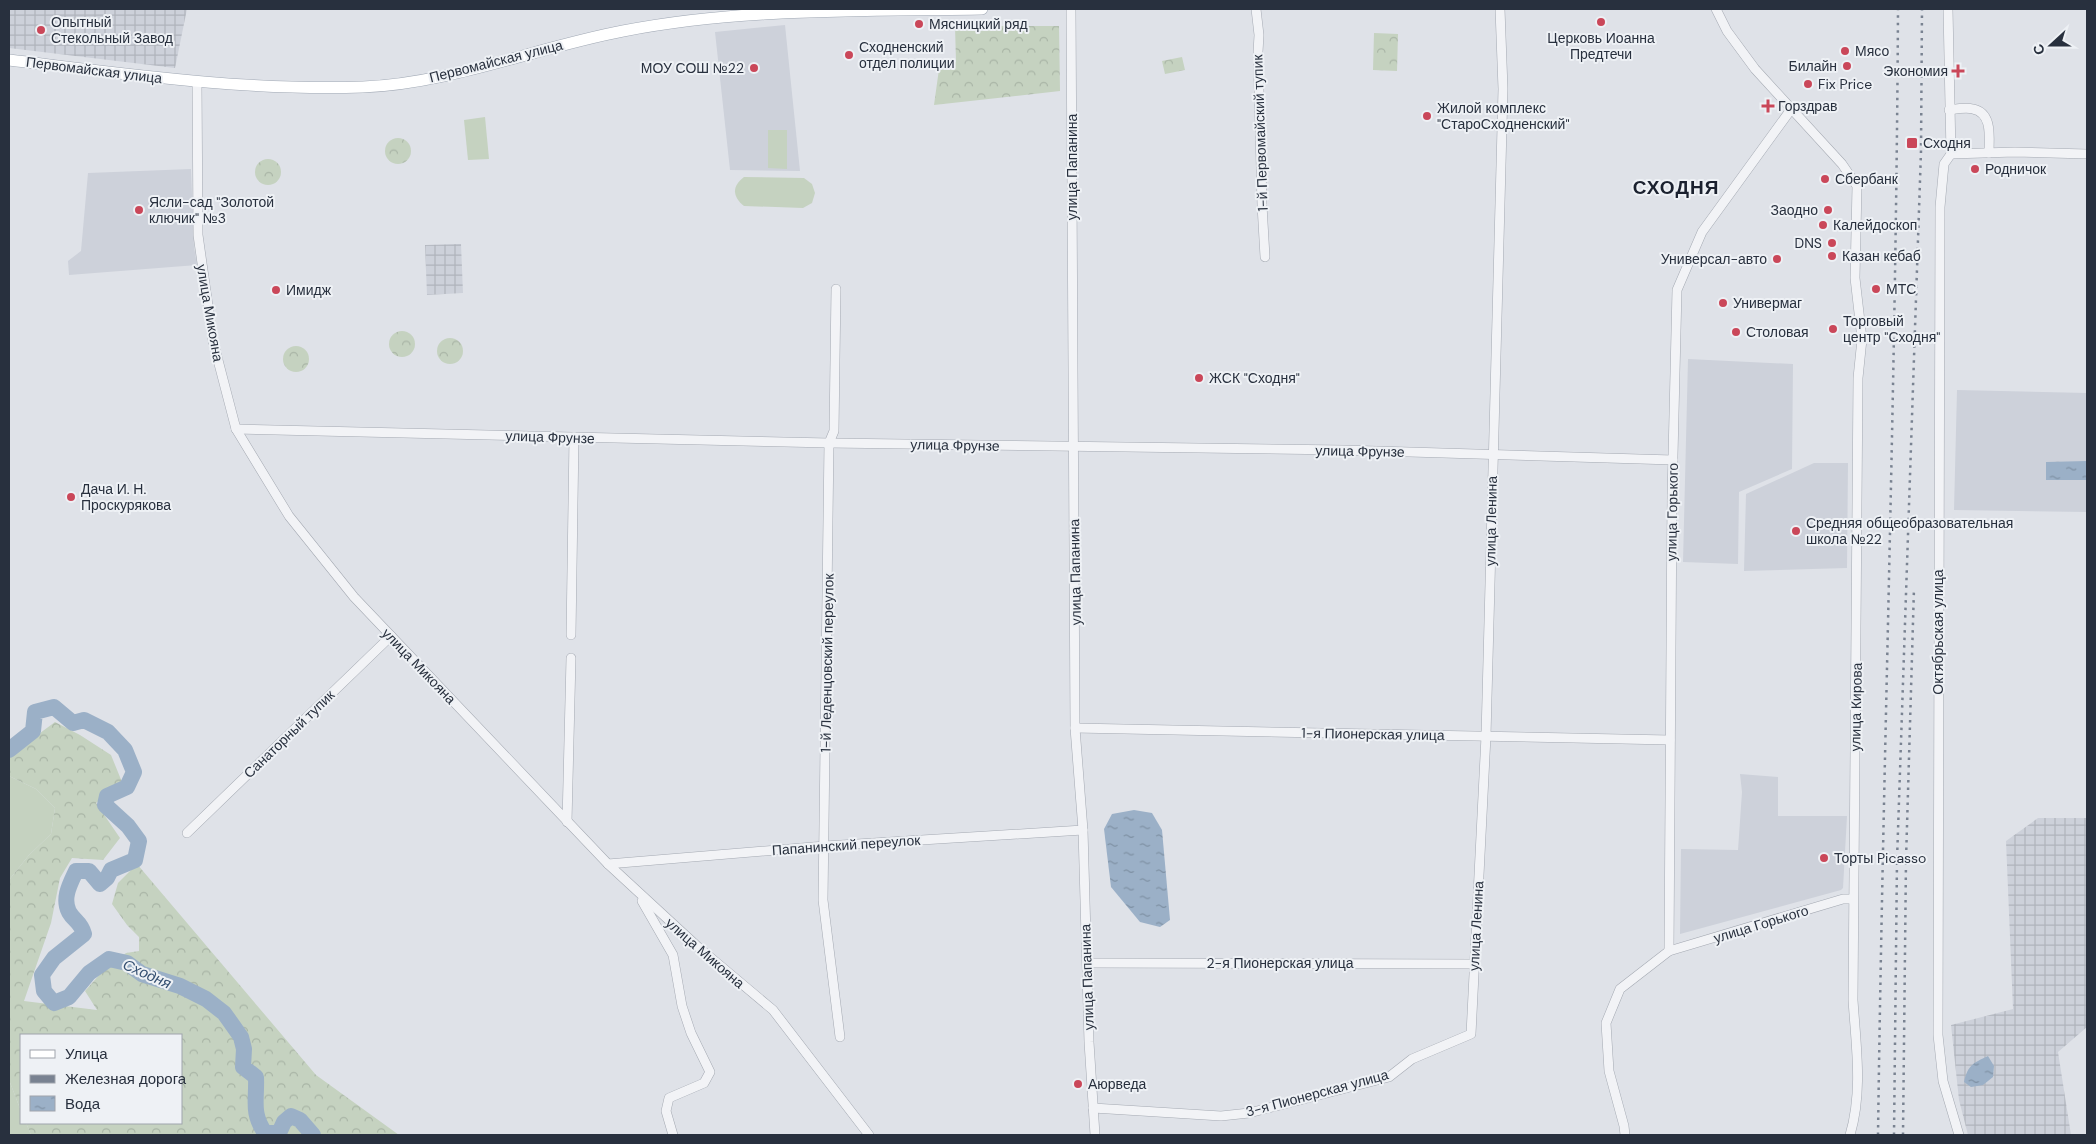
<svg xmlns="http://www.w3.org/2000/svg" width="2096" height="1144" font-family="'DM Sans',sans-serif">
  <defs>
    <pattern id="industrial-grid" width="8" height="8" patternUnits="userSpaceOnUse" patternTransform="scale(1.25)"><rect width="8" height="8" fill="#cdd1da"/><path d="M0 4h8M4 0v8" fill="none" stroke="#b0b4bc"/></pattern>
    <pattern id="forest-crowns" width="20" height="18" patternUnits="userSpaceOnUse" patternTransform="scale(1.25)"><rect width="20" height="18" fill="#c5d2c0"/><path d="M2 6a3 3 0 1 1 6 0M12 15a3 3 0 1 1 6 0" fill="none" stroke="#a9b5a6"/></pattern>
    <pattern id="water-ripples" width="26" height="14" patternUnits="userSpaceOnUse" patternTransform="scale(1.25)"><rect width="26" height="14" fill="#9bb0c7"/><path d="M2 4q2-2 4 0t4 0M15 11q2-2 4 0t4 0" fill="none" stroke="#7e90a3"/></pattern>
  </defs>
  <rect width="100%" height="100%" fill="#dfe2e8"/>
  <g fill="#cdd1da">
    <path d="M785,25L800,171L730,170L715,32Z"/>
    <path d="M191,169L194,247L197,265L69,275L68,261L81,251L88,173Z"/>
    <path d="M1688,359L1793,364L1792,469L1739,492L1738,564L1683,562Z"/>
    <path d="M1957,390L2087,393V512L1954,510Z"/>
    <path d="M1814,463H1848L1847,568L1744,571L1746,494Z"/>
    <path d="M1740,774L1778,777V816H1847L1843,888L1841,890L1680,934L1681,849L1738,850L1742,792Z"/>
  </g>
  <g fill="url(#industrial-grid)">
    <path d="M9,9H187L175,68L9,48Z"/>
    <path d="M461,244L463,293L427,295L425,245Z"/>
    <path d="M2038,818H2087V1027L2058,1052L2071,1135H1968L1959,1100L1951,1025L2013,1009L2006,841Z"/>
  </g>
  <g fill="#c5d2c0">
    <path d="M485,117L489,159L468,160L464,120Z"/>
    <path d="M768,130H787V169L768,168Z"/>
    <path d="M744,177L804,178L812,184L815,193L812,203L803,208L744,206C732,196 732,186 744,177Z"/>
    <path d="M9,776L36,789L55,808L51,834L29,855L9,880Z"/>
    <path d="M9,1080L21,1111V1123H26L31,1135H9Z"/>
  </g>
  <g fill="url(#forest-crowns)">
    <path d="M955,26H1059L1060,91L934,105L939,69L956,62Z"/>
    <path d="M1374,33L1398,34L1397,71L1373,70Z"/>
    <path d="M1182,57L1185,70L1165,74L1162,61Z"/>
    <circle cx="398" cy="151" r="13"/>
    <circle cx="268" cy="172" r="13"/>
    <circle cx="402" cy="344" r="13"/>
    <circle cx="450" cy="351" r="13"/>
    <circle cx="296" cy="359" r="13"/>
    <path d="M55,722L80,735L111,755L122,782L96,803L120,838L103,860L72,858L60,878L51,923L24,1001L97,1010L85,991L101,973L126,953L139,951V937L127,925L112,904L118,883L137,864L316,1075L399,1135H31L26,1123H181V1035H21V1111L9,1080V880L29,855L51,834L55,808L36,789L9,776V756Z"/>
  </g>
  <g fill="url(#water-ripples)">
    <path d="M2087,461V480H2046V462Z"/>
    <path d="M1134,810L1152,813L1162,830L1170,920L1160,927L1140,922L1111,887L1104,829L1112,814Z"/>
    <path d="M1988,1056L1994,1066L1993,1077L1983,1085L1971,1087L1964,1082C1968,1065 1973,1063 1988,1056Z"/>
  </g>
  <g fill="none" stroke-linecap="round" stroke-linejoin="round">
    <path stroke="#9bb0c7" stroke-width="16" d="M9,750L33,731L35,712L54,707L73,723L84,720L108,732L125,750L134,772L127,787L107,796L105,805L128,826L139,841L135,860L111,870L107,878L100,884L89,871H76C70,884 62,898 69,912C74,921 81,922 84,934L54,958L42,975L44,991L54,1003L69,997L89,973L109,959L127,963L142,974L180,986L206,999L224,1013L241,1037L244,1049L243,1067L256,1077C257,1101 251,1112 265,1133H279L284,1122L291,1116L300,1120L313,1135"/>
    <defs>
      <g id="minor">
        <path d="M1071,9L1075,728L1083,830L1089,1042L1095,1135"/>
        <path d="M1256,9L1259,35L1258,52L1262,205L1265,257"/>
        <path d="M1716,9L1727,31L1755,69L1842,164L1857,186L1855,278L1862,339L1858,378L1853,1000C1856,1046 1863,1091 1850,1135"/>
        <path d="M1948,9L1951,154L1944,164L1940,207L1938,1035L1943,1081L1959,1135"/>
        <path d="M197,82L198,235L213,341L236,429L289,516L354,597L608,864L698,947L773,1010L869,1135"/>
        <path d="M1949,110C1956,109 1966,107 1973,109C1993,113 1989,138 1989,153"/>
        <path d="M1951,154L2015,152L2087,154"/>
        <path d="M836,289L834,431L829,443L823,900L840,1037"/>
        <path d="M236,429L829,443L1343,450L1673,460"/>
        <path d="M571,635L574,437"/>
        <path d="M1075,728L1670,740"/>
        <path d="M567,822L571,658"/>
        <path d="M187,833L391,636"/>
        <path d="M608,864L825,846L1083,830"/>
        <path d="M642,901L673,955L682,1006L691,1033L710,1072L704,1083L669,1098L666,1111L673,1135"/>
        <path d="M1669,951L1672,497L1677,290L1702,232L1792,108"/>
        <path d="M1087,963L1474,964"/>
        <path d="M1093,1108L1221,1116L1249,1113L1389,1077L1412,1059L1471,1034L1486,736L1503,89L1500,9"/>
        <path d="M1625,1135L1624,1126L1609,1071L1606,1023L1620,989L1669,951L1843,899H1853"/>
      </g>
      <path id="major" d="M9,60C126,74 244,91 363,87C449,84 538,47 623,31C741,8 863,11 982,9"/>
    </defs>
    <use href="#minor" stroke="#a4a9b2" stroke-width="10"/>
    <use href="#major" stroke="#9fa7b3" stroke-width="12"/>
    <use href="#minor" stroke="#f2f3f6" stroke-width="9"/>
    <use href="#major" stroke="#fff" stroke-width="11"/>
    <g stroke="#798291" stroke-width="2.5" stroke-dasharray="2.5 5" stroke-linecap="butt">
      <path d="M1878,1135C1883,760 1896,384 1898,9"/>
      <path d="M1894,1135L1897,860L1921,151L1922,9"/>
      <path d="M1903,1135L1906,860L1914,588"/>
    </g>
  </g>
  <g fill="#ca4759" stroke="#eef1f5" stroke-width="2">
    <circle cx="1601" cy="22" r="5"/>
    <circle cx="919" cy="24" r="5"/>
    <circle cx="41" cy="30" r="5"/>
    <circle cx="1845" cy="51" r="5"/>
    <circle cx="849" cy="55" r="5"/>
    <circle cx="1847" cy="66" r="5"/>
    <circle cx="754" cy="68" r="5"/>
    <path d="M1955.5 63.5h5v5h5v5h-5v5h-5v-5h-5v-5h5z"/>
    <circle cx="1808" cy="84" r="5"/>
    <path d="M1765.5 98.5h5v5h5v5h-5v5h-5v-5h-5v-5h5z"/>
    <circle cx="1427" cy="116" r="5"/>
    <rect x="1906" y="137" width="12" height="12" rx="2.5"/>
    <circle cx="1975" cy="169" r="5"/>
    <circle cx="1825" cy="179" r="5"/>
    <circle cx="139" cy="210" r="5"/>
    <circle cx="1828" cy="210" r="5"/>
    <circle cx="1823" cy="225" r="5"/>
    <circle cx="1832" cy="243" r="5"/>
    <circle cx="1832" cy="256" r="5"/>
    <circle cx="1777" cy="259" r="5"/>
    <circle cx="1876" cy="289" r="5"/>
    <circle cx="276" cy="290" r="5"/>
    <circle cx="1723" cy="303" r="5"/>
    <circle cx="1833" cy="329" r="5"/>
    <circle cx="1736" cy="332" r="5"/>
    <circle cx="1199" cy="378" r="5"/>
    <circle cx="71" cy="497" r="5"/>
    <circle cx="1796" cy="531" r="5"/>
    <circle cx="1824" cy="858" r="5"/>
    <circle cx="1078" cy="1084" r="5"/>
  </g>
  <g text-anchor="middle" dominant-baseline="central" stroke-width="4" stroke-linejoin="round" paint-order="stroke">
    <g font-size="14" fill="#28303e" stroke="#eef1f5" text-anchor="start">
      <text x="51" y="22">Опытный<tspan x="51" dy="16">Стекольный Завод</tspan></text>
      <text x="929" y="24">Мясницкий ряд</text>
      <text x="1601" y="38" text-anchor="middle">Церковь Иоанна<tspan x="1601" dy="16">Предтечи</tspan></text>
      <text x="859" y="47">Сходненский<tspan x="859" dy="16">отдел полиции</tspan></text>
      <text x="1855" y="51">Мясо</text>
      <text x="1837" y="66" text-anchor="end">Билайн</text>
      <text x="744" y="68" text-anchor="end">МОУ СОШ №22</text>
      <text x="1948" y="71" text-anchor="end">Экономия</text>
      <text x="1818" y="84">Fix Price</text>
      <text x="1778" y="106">Горздрав</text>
      <text x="1437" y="108">Жилой комплекс<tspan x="1437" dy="16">"СтароСходненский"</tspan></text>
      <text x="1923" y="143">Сходня</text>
      <text x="1985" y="169">Родничок</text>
      <text x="1835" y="179">Сбербанк</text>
      <text x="149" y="202">Ясли-сад "Золотой<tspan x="149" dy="16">ключик" №3</tspan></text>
      <text x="1818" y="210" text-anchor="end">Заодно</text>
      <text x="1833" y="225">Калейдоскоп</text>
      <text x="1822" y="243" text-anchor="end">DNS</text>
      <text x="1842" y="256">Казан кебаб</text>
      <text x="1767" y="259" text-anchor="end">Универсал-авто</text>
      <text x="1886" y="289">МТС</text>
      <text x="286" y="290">Имидж</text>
      <text x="1733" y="303">Универмаг</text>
      <text x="1843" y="321">Торговый<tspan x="1843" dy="16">центр "Сходня"</tspan></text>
      <text x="1746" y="332">Столовая</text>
      <text x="1209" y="378">ЖСК "Сходня"</text>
      <text x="81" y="489">Дача И. Н.<tspan x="81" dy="16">Проскурякова</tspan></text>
      <text x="1806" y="523">Средняя общеобразовательная<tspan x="1806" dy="16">школа №22</tspan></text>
      <text x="1834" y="858">Торты Picasso</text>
      <text x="1088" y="1084">Аюрведа</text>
    </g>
    <g font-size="14" fill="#28303e" stroke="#eef1f5">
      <text transform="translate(496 61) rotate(-14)">Первомайская улица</text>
      <text transform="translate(94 70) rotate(7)">Первомайская улица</text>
      <text transform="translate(1260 133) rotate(-92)">1-й Первомайский тупик</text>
      <text transform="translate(1072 167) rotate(-90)">улица Папанина</text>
      <text transform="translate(210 313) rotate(80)">улица Микояна</text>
      <text transform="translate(550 437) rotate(2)">улица Фрунзе</text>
      <text transform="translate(955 445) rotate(1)">улица Фрунзе</text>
      <text transform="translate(1360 451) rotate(1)">улица Фрунзе</text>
      <text transform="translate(1672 512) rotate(-89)">улица Горького</text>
      <text transform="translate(1491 521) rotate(-89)">улица Ленина</text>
      <text transform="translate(1075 572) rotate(-91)">улица Папанина</text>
      <text transform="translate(1938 632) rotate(-90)">Октябрьская улица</text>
      <text transform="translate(827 663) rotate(-89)">1-й Леденцовский переулок</text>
      <text transform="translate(419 666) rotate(46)">улица Микояна</text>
      <text transform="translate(1856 707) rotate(-89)">улица Кирова</text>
      <text transform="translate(289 734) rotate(-44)">Санаторный тупик</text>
      <text transform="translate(1373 734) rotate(1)">1-я Пионерская улица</text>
      <text transform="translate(846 845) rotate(-4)">Папанинский переулок</text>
      <text transform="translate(1761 924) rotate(-17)">улица Горького</text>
      <text transform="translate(1476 926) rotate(-87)">улица Ленина</text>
      <text transform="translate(705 953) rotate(41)">улица Микояна</text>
      <text x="1280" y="963">2-я Пионерская улица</text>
      <text transform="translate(1087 977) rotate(-92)">улица Папанина</text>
      <text transform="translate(1317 1093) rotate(-15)">3-я Пионерская улица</text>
    </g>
    <g font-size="15" font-style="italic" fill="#344f71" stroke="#eef1f5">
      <text transform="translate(147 974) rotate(24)">Сходня</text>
    </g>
    <g font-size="19" font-weight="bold" letter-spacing="1" fill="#1b212f" stroke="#eef1f5">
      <text x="1676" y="187">СХОДНЯ</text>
    </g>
  </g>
  <rect width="2096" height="1144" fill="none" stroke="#28303e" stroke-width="20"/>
  <rect x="20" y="1034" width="162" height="90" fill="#eef1f5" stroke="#9fa4ac"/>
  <rect x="30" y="1050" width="25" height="8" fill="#ffffff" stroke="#9fa4ac"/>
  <text x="65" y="1059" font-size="15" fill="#28303e">Улица</text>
  <rect x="30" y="1075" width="25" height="8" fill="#798291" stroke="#9fa4ac"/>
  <text x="65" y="1084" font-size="15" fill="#28303e">Железная дорога</text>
  <rect x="30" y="1096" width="25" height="15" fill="url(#water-ripples)" stroke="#9fa4ac"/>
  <text x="65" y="1109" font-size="15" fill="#28303e">Вода</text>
  <g transform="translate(2051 45) rotate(249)" stroke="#eef1f5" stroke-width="4" paint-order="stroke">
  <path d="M0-4L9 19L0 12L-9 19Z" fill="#28303e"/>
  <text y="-8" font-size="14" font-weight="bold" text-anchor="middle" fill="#28303e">С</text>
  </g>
</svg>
